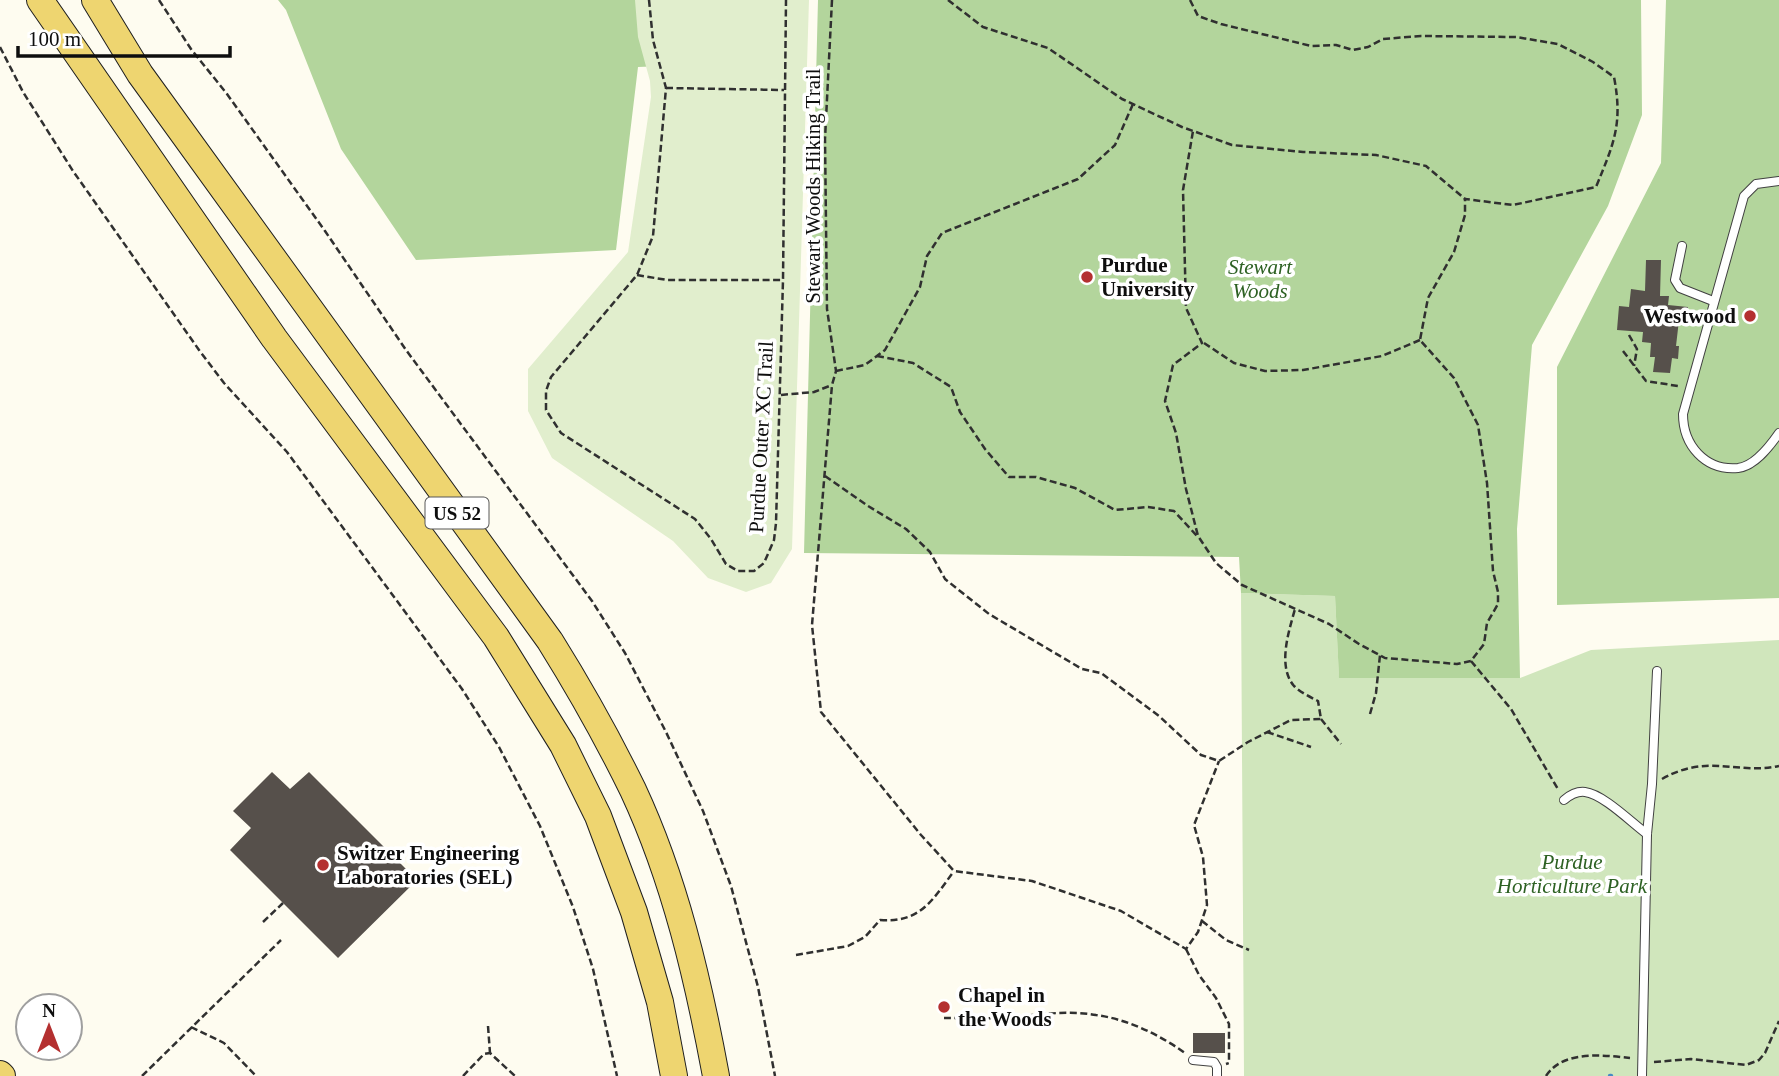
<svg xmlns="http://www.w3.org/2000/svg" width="1779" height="1076" font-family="'Times New Roman',serif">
  <rect width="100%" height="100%" fill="#fefcf0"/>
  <path fill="#d0e6bc" d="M1241,593L1335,596L1339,677L1520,678L1591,650L1779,640V1076H1244Z"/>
  <g fill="#b3d59c">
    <path d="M278,0H772L740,63L638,67L616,250L416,260L341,149L286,10Z"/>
    <path d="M818,0H1641L1642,115L1608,206L1532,345L1517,529L1520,678H1339L1335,596L1241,593L1239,557L804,553Z"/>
    <path d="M1666,0H1779V598L1557,605V367L1661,163Z"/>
  </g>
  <path fill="#e1eecd" d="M635,0H809L792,549L771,583L746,592L708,578L673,541L552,458L528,411V369L628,252L651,97L650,81L638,37Z"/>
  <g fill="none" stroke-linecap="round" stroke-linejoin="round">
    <path stroke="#458bc3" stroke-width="4.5" d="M1610,1076H1611"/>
  </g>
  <g fill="#56504b">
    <path d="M1646,260H1661L1660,296H1669L1668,305L1688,307L1687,321L1679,320L1676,346H1679L1678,359L1672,358L1670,373L1653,372L1655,357H1650L1651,343L1642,342L1643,332L1617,330L1619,306L1629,307L1631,289L1645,291Z"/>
    <path d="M272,772L290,789L309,772L417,880L338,958L230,850L251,828L233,811Z"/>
    <rect x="1193" y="1033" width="32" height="20"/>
  </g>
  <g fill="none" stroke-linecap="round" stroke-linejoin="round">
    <defs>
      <g id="service">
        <path d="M1779,181L1756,184L1744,196L1683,414C1683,445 1705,471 1738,468C1755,466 1770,446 1779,433"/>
        <path d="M1682,246L1675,280L1680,288L1713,301"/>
        <path d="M1564,800C1570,795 1577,791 1585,792C1603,794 1632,823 1647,834"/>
        <path d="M1193,1060L1214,1062L1217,1067V1076"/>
        <path d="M1642,1076L1647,834L1652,784L1657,671"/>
      </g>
      <g id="primary">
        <path d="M40,0L274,338L496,637L563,745L598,816L634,912L660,1002L674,1076"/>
        <path d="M95,0L140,74L550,641C580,689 608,739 633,790C675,880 698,979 716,1076"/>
        <path d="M0,1074L2,1076"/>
      </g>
    </defs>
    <use href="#service" stroke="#414141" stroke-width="10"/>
    <use href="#primary" stroke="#1f1f1f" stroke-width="28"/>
    <g stroke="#303030" stroke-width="2.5" stroke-dasharray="7 3.5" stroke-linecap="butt">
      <path d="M159,0L191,49L227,94L325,231L406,350L592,601L625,653L666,732L703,811L731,886L758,987L775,1076"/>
      <path d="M649,0L653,40L666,88L653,236L637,275L551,377L546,391V410L561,433L695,519L711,539L726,564L738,571H754L764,563L774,540L776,523L783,280L786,0"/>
      <path d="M832,0L825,139L827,309L836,371L832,385L812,625L821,712L921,835L954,871L1032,881L1121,911L1186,949L1198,932L1207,905L1203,857L1194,825L1219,761"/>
      <path d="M948,0L983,27L1048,48L1122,99L1182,127L1232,145L1303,152L1376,155L1426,166L1465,199"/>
      <path d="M1190,0L1198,16L1221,24L1311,46L1336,45L1353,50L1368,47L1383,39L1421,36L1516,37L1558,44L1593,62L1614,77C1623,124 1614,143 1596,187L1513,205L1465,199V215L1454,252L1428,298L1420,340L1454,378L1478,425L1487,483L1493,571L1498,592V604L1487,623L1484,644L1471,661L1457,664L1385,658L1359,644L1329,624L1242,585L1216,563L1198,536L1186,489L1176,433L1165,401L1173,365L1202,343L1186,308L1183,190L1193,131"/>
      <path d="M0,47L23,92L73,171L199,350L224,383L287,452L462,689L499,747L540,826L573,907L593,969L617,1076"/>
      <path d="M666,88L784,90"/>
      <path d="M637,275L667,280H783"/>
      <path d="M1629,335L1637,349L1634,366"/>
      <path d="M1204,343L1234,363L1265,371L1303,370L1382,356L1420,340"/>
      <path d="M1623,351L1646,381L1678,386"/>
      <path d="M877,356L913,363L951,387L960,412L985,449L1009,477H1036L1075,488L1115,510L1148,507L1174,511L1197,536"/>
      <path d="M836,371L865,365L885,350L920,287L927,256L942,233L1078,179L1115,145L1133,104"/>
      <path d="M781,395L814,392L832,385"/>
      <path d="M825,476L868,506L906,529L930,552L945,579L989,614L1082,669L1101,673L1159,716L1201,755L1219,761L1248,742L1291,720L1321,719L1318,701C1310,697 1300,692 1294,686C1277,666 1289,631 1295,609"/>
      <path d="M1471,661L1511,709L1559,791"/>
      <path d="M1370,714L1376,693L1380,655"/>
      <path d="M1321,719L1341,744"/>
      <path d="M1267,732L1311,747"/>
      <path d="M1662,779C1708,753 1736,775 1779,766"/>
      <path d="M1202,921L1226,940L1249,950"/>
      <path d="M263,922L283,903"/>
      <path d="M1186,949L1199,975L1216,998L1229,1024V1063L1226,1064"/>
      <path d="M796,955L848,946L865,937L880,920C920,923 932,901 954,871"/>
      <path d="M944,1018C960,1018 977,1019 993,1018C1027,1017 1062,1009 1096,1015C1127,1019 1160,1035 1185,1053"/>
      <path d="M488,1026L490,1053"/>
      <path d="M191,1027L224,1043L256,1076"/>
      <path d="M1654,1062L1691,1059L1746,1065L1759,1060L1765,1053L1779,1021"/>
      <path d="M142,1076L281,940"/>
      <path d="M463,1076L484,1054L490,1053L515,1076"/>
      <path d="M1546,1076C1563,1050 1603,1055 1630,1058"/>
    </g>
    <use href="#service" stroke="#fff" stroke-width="8"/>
    <use href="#primary" stroke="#eed570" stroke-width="26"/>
  </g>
  <g fill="#b43030" stroke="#fff" stroke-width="2.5">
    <circle cx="1087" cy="277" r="7"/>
    <circle cx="1750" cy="316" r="7"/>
    <circle cx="323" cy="865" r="7"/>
    <circle cx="944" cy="1007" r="7"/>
  </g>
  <g text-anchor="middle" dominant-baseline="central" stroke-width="7" stroke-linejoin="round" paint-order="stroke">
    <rect fill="#fff" stroke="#565656" stroke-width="2" x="425.5" y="497.5" width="63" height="31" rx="5"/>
    <g font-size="19" font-weight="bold" fill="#0e0e0e">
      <text x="457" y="513">US 52</text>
    </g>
    <g font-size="21" fill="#0e0e0e" stroke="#fff">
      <text transform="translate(813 186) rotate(-90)">Stewart Woods Hiking Trail</text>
      <text transform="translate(761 437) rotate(-87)">Purdue Outer XC Trail</text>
    </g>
    <g font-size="21" font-weight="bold" fill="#0e0e0e" stroke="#fff" text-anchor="start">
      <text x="1101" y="265">Purdue<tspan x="1101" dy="24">University</tspan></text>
      <text x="1736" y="316" text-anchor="end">Westwood</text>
      <text x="337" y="853">Switzer Engineering<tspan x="337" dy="24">Laboratories (SEL)</tspan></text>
      <text x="958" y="995">Chapel in<tspan x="958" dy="24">the Woods</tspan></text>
    </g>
    <g font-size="21" font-style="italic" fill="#2d6123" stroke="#fff">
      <text x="1260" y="267">Stewart<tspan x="1260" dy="24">Woods</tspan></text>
      <text x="1572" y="862">Purdue<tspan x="1572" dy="24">Horticulture Park</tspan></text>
    </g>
  </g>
  <g transform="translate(49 1027)"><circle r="33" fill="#ffffff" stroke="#9f9f9f" stroke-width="2"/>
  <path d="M0-5L12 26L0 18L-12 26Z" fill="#b43030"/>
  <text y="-10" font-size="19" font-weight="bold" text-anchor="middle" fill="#0e0e0e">N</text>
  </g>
  <path d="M18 46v10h212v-10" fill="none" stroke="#0e0e0e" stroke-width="3.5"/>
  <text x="28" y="46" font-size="21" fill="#0e0e0e" stroke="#ffffff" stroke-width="5" paint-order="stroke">100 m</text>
</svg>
